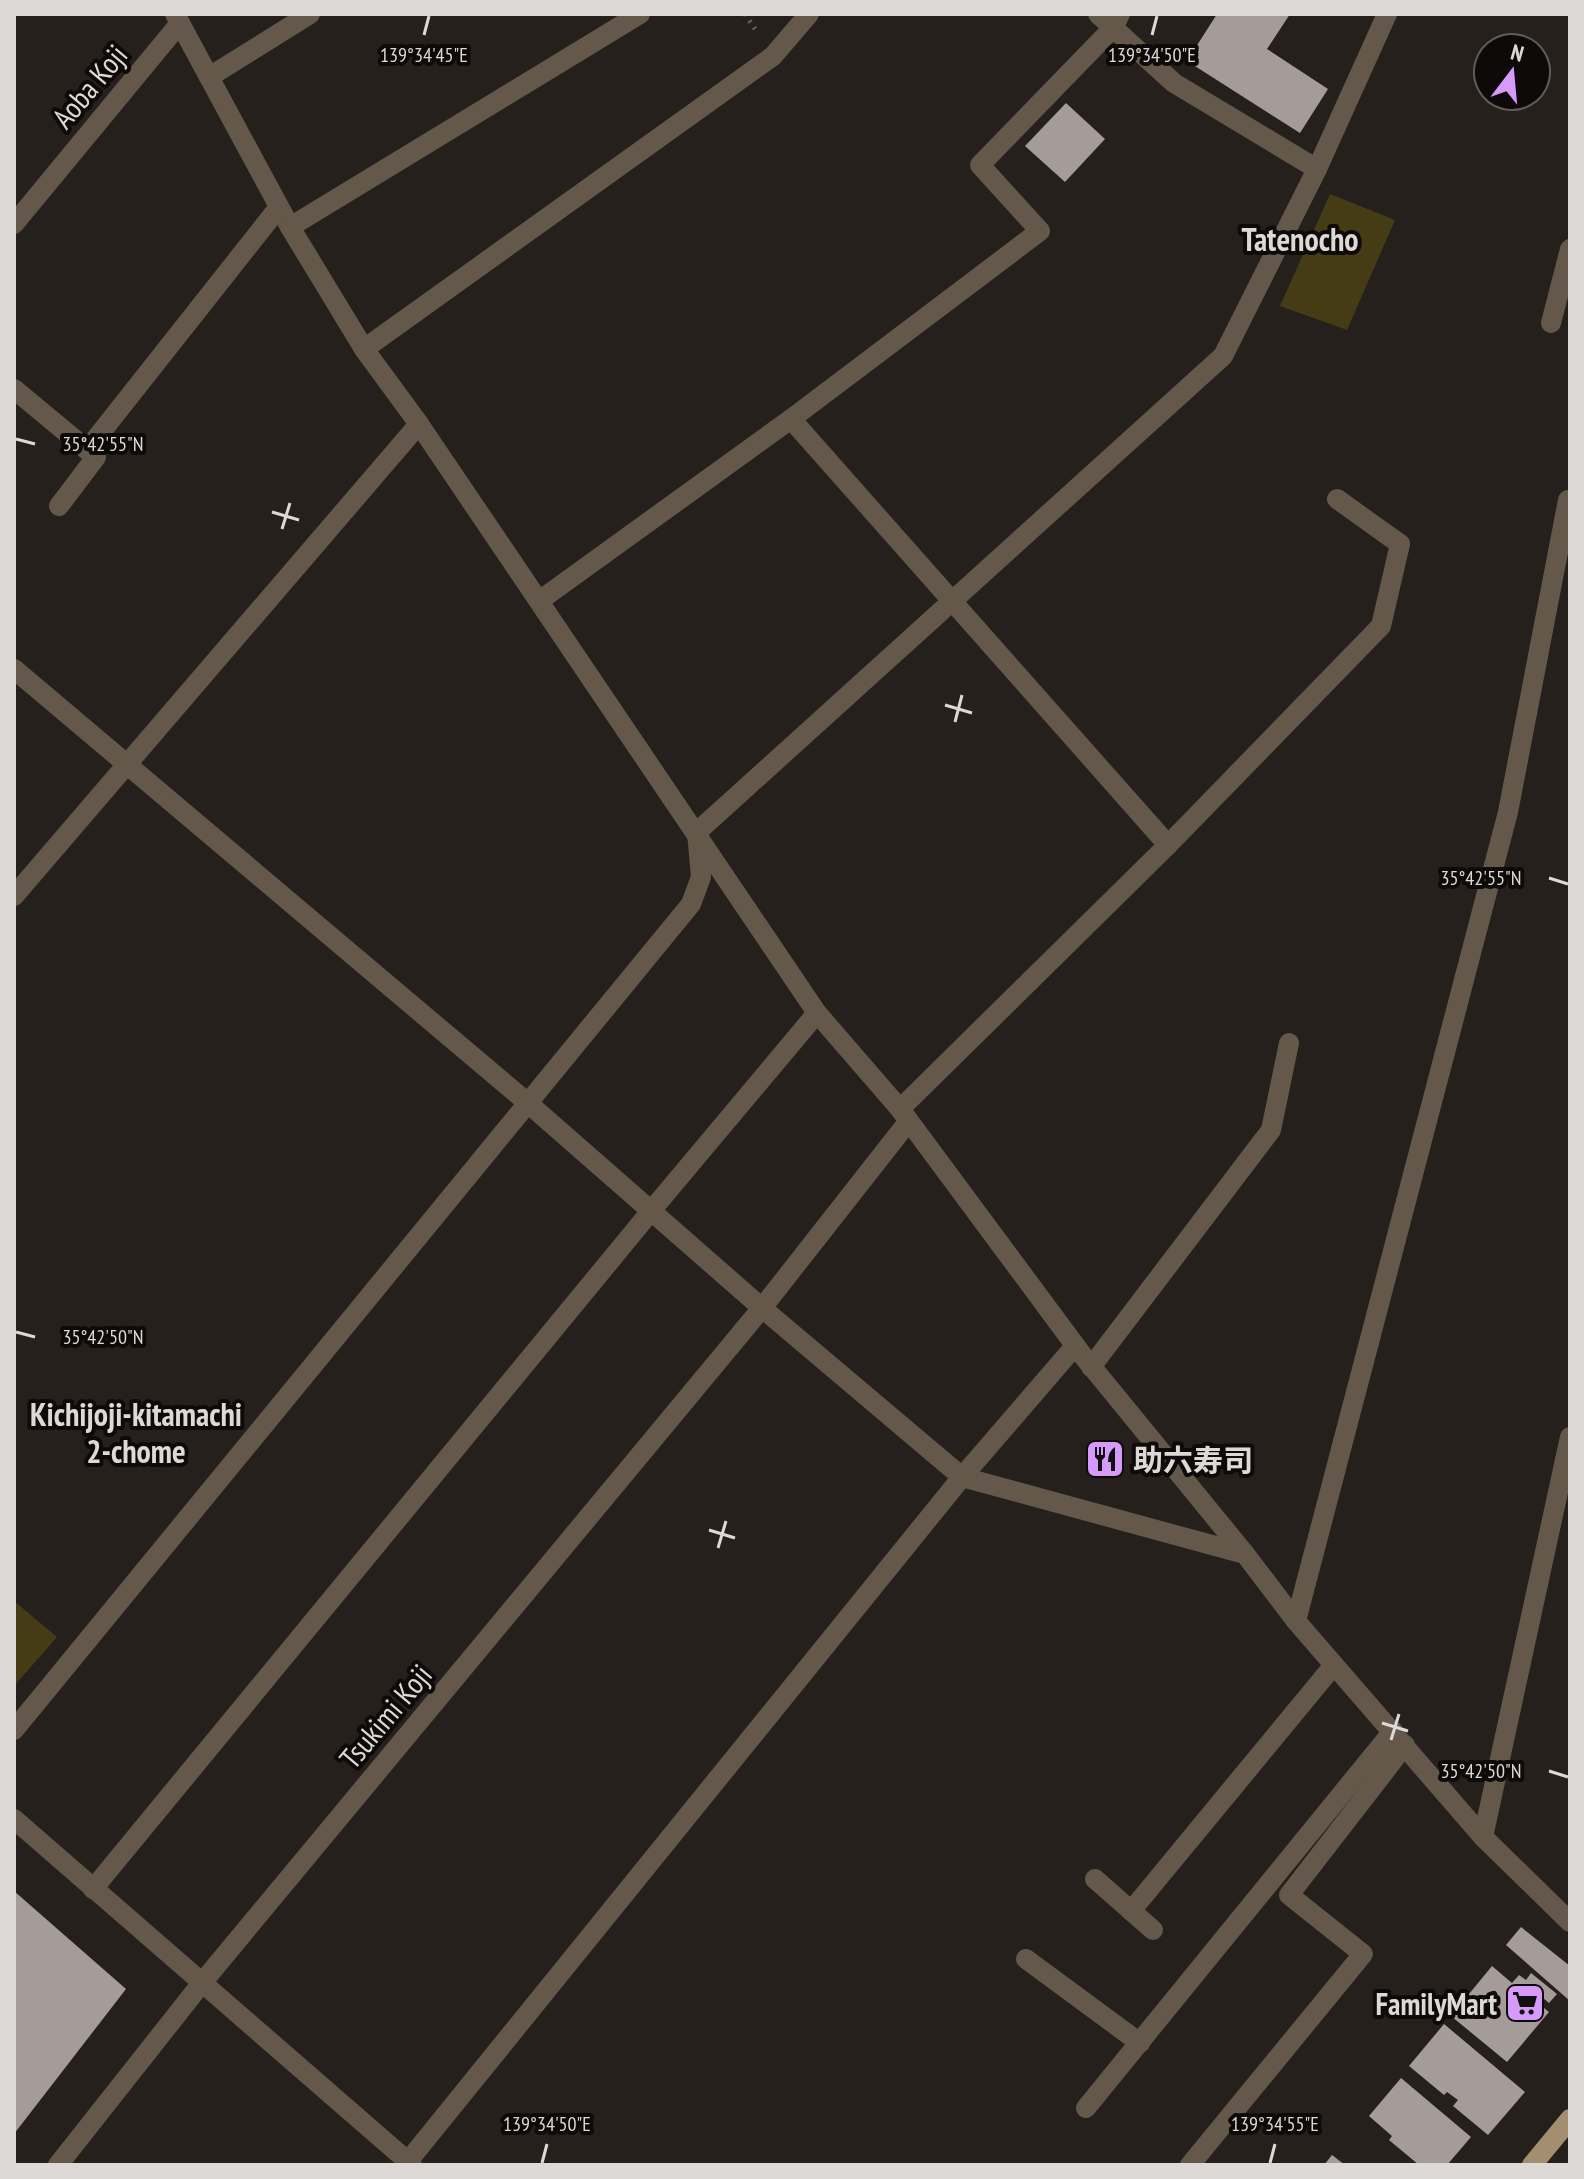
<svg xmlns="http://www.w3.org/2000/svg" width="1584" height="2179" font-family="'PT Sans Narrow','Noto Sans JP',sans-serif">
  <rect width="100%" height="100%" fill="#26201d"/>
  <g fill="#453c15">
    <path d="M1330,194L1395,220L1347,330L1280,306Z"/>
    <path d="M14,1601L57,1637L14,1686Z"/>
  </g>
  <g fill="#a59c9a">
    <path d="M1217,14H1290L1267,49L1328,89L1300,133L1187,61Z"/>
    <path d="M1066,103L1105,139L1065,182L1025,146Z"/>
    <path d="M14,1891L126,1989L14,2134Z"/>
    <path d="M1521,1927L1570,1966V2001L1506,1945Z"/>
    <path d="M1492,1966L1512,1983L1519,1975L1526,1980L1531,1973L1557,1994L1549,2003L1537,1993L1532,1998L1549,2012L1507,2062L1451,2016Z"/>
    <path d="M1444,2024L1525,2092L1488,2135L1453,2106L1458,2100L1447,2092L1444,2095L1409,2066Z"/>
    <path d="M1401,2078L1471,2137L1447,2165H1419L1389,2140L1392,2136L1369,2116Z"/>
    <path d="M1332,2155L1345,2165H1324Z"/>
  </g>
  <g fill="none" stroke-linecap="round" stroke-linejoin="round">
    <path stroke="#67615e" stroke-width="5" stroke-dasharray="2 6" stroke-linecap="butt" d="M745,14L757,32"/>
    <g stroke="#63584a" stroke-width="20">
      <path d="M175,14L290,227L364,349L419,424L817,1013L900,1109L1083,1356L1245,1554"/>
      <path d="M1098,14L1174,83L1317,169"/>
      <path d="M209,77L310,14"/>
      <path d="M14,224L180,23"/>
      <path d="M290,227L640,14"/>
      <path d="M1551,323L1570,249"/>
      <path d="M364,349L773,56L809,14"/>
      <path d="M14,389L96,457L59,506"/>
      <path d="M791,419L1168,845"/>
      <path d="M87,450L279,207"/>
      <path d="M539,601L791,419L1040,231L980,165L1113,28L1120,14"/>
      <path d="M14,669L529,1104L762,1308L962,1477L1245,1554L1296,1621L1483,1837L1570,1922"/>
      <path d="M14,896L419,424"/>
      <path d="M900,1109L1168,845L1381,626L1400,544L1337,499"/>
      <path d="M1091,1367L1271,1130L1289,1043"/>
      <path d="M1296,1621L1508,812L1568,500H1570"/>
      <path d="M14,1730L691,904L701,877L697,832L1223,356L1317,169L1387,14"/>
      <path d="M14,1819L412,2165"/>
      <path d="M1483,1837L1570,1437"/>
      <path d="M1095,1879L1153,1930"/>
      <path d="M93,1889L651,1211L817,1013"/>
      <path d="M1131,1911L1334,1665"/>
      <path d="M1026,1959L1140,2043"/>
      <path d="M1086,2108L1393,1731"/>
      <path d="M58,2165L201,1984L762,1308L908,1122"/>
      <path d="M405,2165L962,1477L1075,1346"/>
      <path d="M1190,2165L1363,1954L1289,1895L1405,1745"/>
    </g>
    <path stroke="#a48e70" stroke-width="20" d="M1532,2165L1570,2119"/>
  </g>
  <path fill="none" stroke="#ddd9d6" stroke-width="3" d="M424,35L429,16M1152,35L1157,16M16,439L35,444M272,512L299,520M282,529L290,503M945,705L972,713M955,722L962,695M1549,878L1568,884M16,1332L35,1337M709,1530L735,1538M718,1548L726,1521M1382,1723L1408,1731M1391,1740L1399,1714M1549,1771L1568,1777M542,2163L547,2144M1270,2163L1275,2144"/>
  <defs>
    <symbol id="restaurant-square" viewBox="-11 -11 22 22"><rect x="-9" y="-9" width="18" height="18" rx="4" fill="#d69bfa" stroke="#0d0a09"/><path d="M-5-6h1v4h1v-4h1v4h1v-4h1v5L-1.5 .5V6h-2V.5L-5-1ZM5-6V6H3V1.5H1.5Q1.5-4 5-6Z" fill="#111"/></symbol>
    <symbol id="supermarket-square" viewBox="-11 -11 22 22"><rect x="-9" y="-9" width="18" height="18" rx="4" fill="#d69bfa" stroke="#0d0a09"/><path d="M-6-5.5h2.5l.6 2H6L4.5 2H-2.5L-4.4-4H-6ZM-1.5 3.2a1.3 1.3 0 1 0 .1 0ZM3 3.2a1.3 1.3 0 1 0 .1 0Z" fill="#111"/></symbol>
  </defs>
  <g fill-rule="evenodd">
    <use href="#restaurant-square" x="1083" y="1437" width="44" height="44"/>
    <use href="#supermarket-square" x="1503" y="1981" width="44" height="44"/>
  </g>
  <g text-anchor="middle" dominant-baseline="central" stroke-width="8" stroke-linejoin="round" paint-order="stroke">
    <g font-size="30" fill="#ddd9d6" stroke="#0d0a09">
      <text transform="translate(89 86) rotate(-50)">Aoba Koji</text>
      <text transform="translate(385 1716) rotate(-50)">Tsukimi Koji</text>
    </g>
    <g font-size="30" font-weight="bold" fill="#ddd9d6" stroke="#0d0a09" text-anchor="start">
      <text x="1133" y="1459">助六寿司</text>
      <text x="1497" y="2003" text-anchor="end">FamilyMart</text>
    </g>
    <g font-size="32" font-weight="bold" fill="#ddd9d6" stroke="#0d0a09">
      <text x="1300" y="239">Tatenocho</text>
      <text x="136" y="1414">Kichijoji-kitamachi<tspan x="136" dy="37">2-chome</tspan></text>
    </g>
  </g>
  <g font-size="20" text-anchor="middle" fill="#ddd9d6" stroke="#0d0a09" stroke-width="8" stroke-linejoin="round" paint-order="stroke">
    <text x="424" y="62">139°34'45"E</text>
    <text x="1152" y="62">139°34'50"E</text>
    <text x="103" y="451">35°42'55"N</text>
    <text x="1481" y="885">35°42'55"N</text>
    <text x="103" y="1344">35°42'50"N</text>
    <text x="1481" y="1778">35°42'50"N</text>
    <text x="547" y="2131">139°34'50"E</text>
    <text x="1275" y="2131">139°34'55"E</text>
  </g>
  <rect width="1584" height="2179" fill="none" stroke="#ddd9d6" stroke-width="32"/>
  <g transform="translate(1512 72) rotate(16)"><circle r="38" fill="#0d0a09" stroke="#605d5b" stroke-width="2"/>
  <path d="M0-6L14 30L0 20L-14 30Z" fill="#d69bfa"/>
  <text y="-12" font-size="22" font-weight="bold" text-anchor="middle" fill="#ddd9d6">N</text>
  </g>
</svg>
